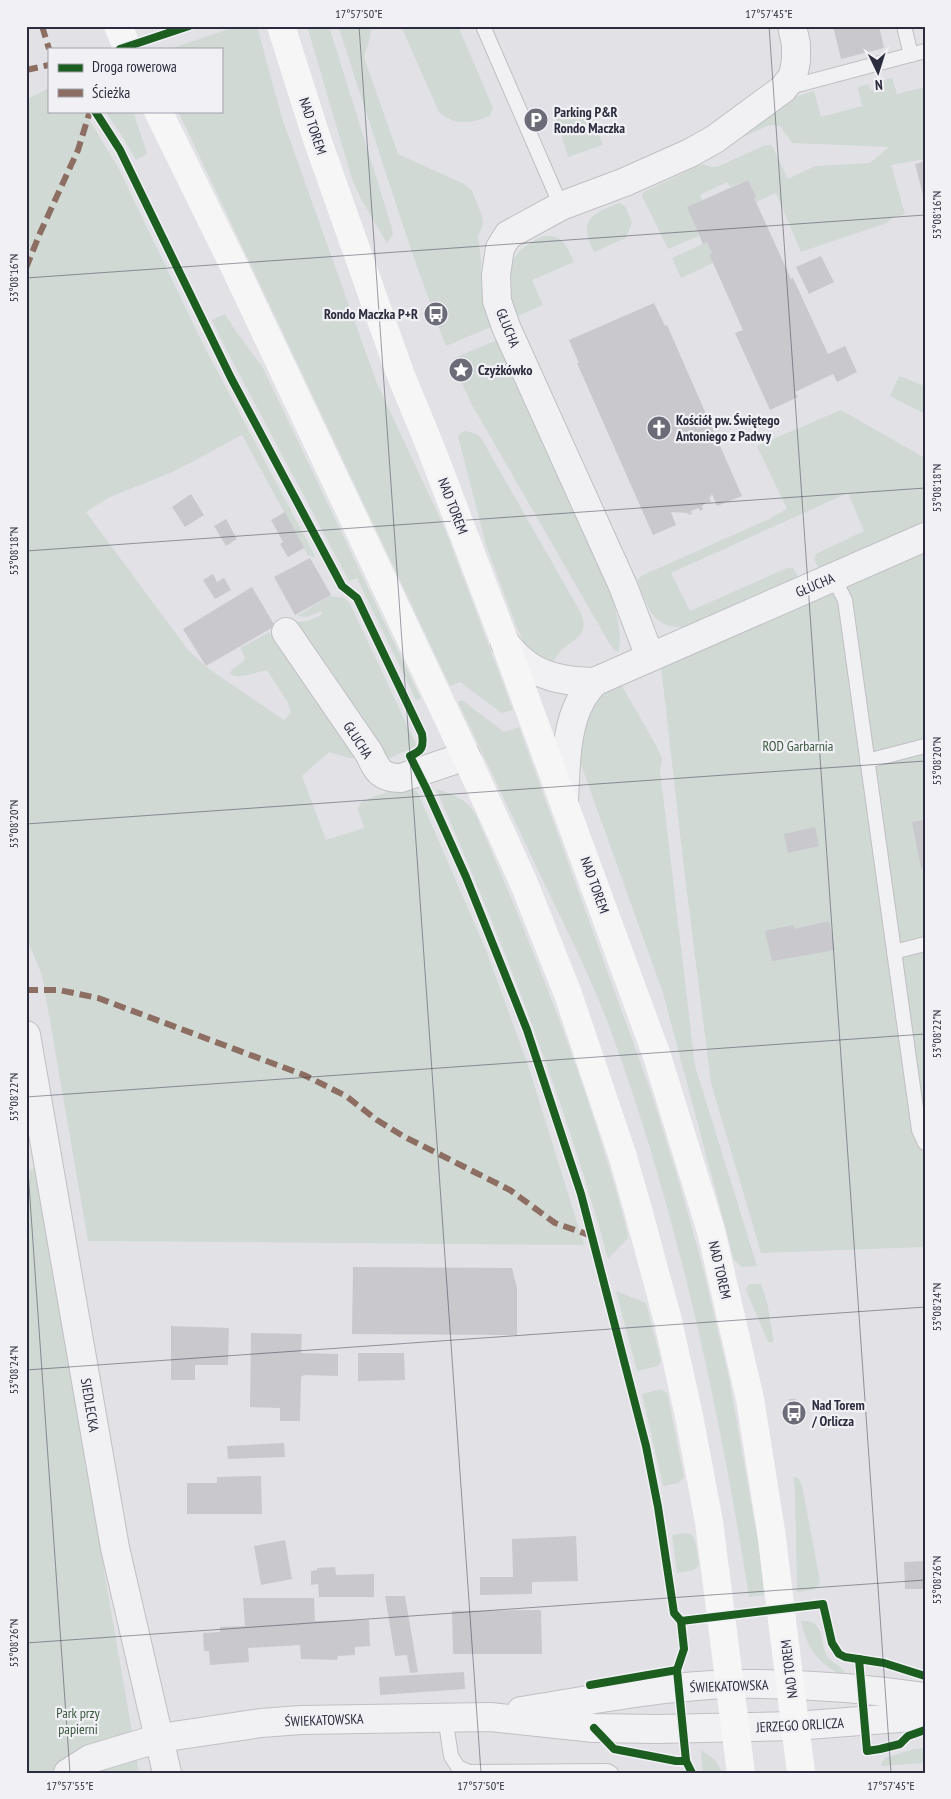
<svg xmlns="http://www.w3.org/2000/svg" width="951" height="1799" font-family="'PT Sans Narrow',sans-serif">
  <rect width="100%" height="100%" fill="#e2e2e6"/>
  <g fill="#d0d9d3">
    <path d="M238,26H257L282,118L376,381L445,529L513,710L502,713L460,682L450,686L178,111H221V49H170Z"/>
    <path d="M307,26H329L392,228L393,234L387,243L362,201L352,179Z"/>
    <path d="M338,26H371L370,38L364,57L398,154L464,184L472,191L482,216L483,225L478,236L481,261L482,293L493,326L446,346L439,328L445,325L436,300L430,302L410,247Z"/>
    <path d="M401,26H458L493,108L490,116C471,124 455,126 439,112Z"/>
    <path d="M892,78L897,94L925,87V159L891,165L905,214L892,218L887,223L801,252L776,193L756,202L754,198L755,197L748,180L730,187L727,182L700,195L702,200L688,207L699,236L668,249L644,200L642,197L644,192L702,164L712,167L719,166L765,145H771L773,148L788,179L815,166L870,163L889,147L792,143L780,126L772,125L765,127L730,143L795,97L814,91L821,117L862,106L858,89L859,87L868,84L871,90L878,89L876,82Z"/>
    <path d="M49,88V111H84L119,169L203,344L315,556L313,558L311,555L308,556L242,435L175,471L110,497L86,512L188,650L209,669L284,720L291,713L288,703L267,670C255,672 241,680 230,674L232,669L244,661L245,658L240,648L269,632L271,635L276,632L363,759L349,758L329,752L302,776L326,840L364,828L358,809L361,802C378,795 398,786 417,791L486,950L528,1065L584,1245L88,1241L42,975L26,937V100Z"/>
    <path d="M553,110L589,111L603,145L568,157Z"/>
    <path d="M105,111H133L147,154L136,160L124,139Z"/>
    <path d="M619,203L625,206L632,222L626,238L594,252C578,221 590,214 619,203Z"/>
    <path d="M543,236C564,235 566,245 574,262L532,280L543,305L518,316C502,279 503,254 543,236Z"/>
    <path d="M707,242L712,253L709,254L713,263L681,278L672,258Z"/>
    <path d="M225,314L237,333L262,366L421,699L416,700L357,578L349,581L227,351L212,320Z"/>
    <path d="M500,339L609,588C614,604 624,636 618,652L612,648L471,403L452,361L454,358Z"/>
    <path d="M899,376L925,386V414L890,396Z"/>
    <path d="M841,410L925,458V526L819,569L814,559L816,554L864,531L848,493L671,573L690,611L787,568H793L799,578L692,627C652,630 650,612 637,580L643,575L769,519L787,509L757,446Z"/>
    <path d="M465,431L477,434L481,438L581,613C593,643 560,639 553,664L544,659L531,649L525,643L516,626L486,545L458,436L461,433Z"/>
    <path d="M925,551V1247L761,1253L711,1083L684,869L661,666Z"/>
    <path d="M330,596L344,598L349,602L417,746L380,762L294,630L297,622L308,621L323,614L321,611L307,617L297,616Z"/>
    <path d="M621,684L658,749L662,759L660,770L695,1066L757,1266L742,1267L734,1260L663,993L578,756C580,743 581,728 585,716C590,701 608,691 621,684Z"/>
    <path d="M462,700L504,732L519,727L651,1092L679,1182L703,1268L729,1378L759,1547L764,1595L749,1597C719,1406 678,1216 612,1034C594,985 571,938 548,891C518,828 488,765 458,702Z"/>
    <path d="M436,789C452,793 468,800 476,815C523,925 568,1034 603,1148C612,1177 621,1206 628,1235L627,1239L608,1259C564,1097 503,942 436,789Z"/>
    <path d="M35,1168L139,1773H26V1172Z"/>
    <path d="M750,1284H761L767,1302L773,1337L774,1341L771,1343L768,1342L746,1290L748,1285Z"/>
    <path d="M616,1291L646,1303L661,1361L658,1366L637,1371Z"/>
    <path d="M661,1389L666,1392L668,1396L684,1478L678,1483L663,1486L642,1394Z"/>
    <path d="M793,1477L798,1478L802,1485L820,1581L819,1585L813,1590L797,1592L795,1490Z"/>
    <path d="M685,1533L691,1534L695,1540L699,1565L694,1570L677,1573L672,1535Z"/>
    <path d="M801,1621C807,1621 811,1620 816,1625C824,1633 821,1646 827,1656C832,1664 844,1666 846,1676C821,1668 806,1647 801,1621Z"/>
    <path d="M925,1748V1763L881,1766L882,1762L885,1758L914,1749Z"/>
    <path d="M701,1750L715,1760L723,1773H703Z"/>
  </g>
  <g fill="#c8c8cd">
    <path d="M833,26H879L884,48L841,59Z"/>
    <path d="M925,161V199H924L915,164Z"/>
    <path d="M748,180L756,197L754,198L756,202L791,279L793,278L828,354L845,346L857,372L837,382L833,374L795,392L798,397L770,410L735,333L743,330L709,254L712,253L707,242L703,244L687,207Z"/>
    <path d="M821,256L834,282L809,294L796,267Z"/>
    <path d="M436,300L445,325L439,328L430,302Z"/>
    <path d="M654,303L665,326L667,325L742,496L717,506L712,494L709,499L711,500L709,503L707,502L702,506L703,509L700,511L699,508L691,511L692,514L689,515L688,513L671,512L676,525L653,535L577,363H579L569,340Z"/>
    <path d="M191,494L204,515L185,527L172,507Z"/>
    <path d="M285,512L304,548L288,557L280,544L283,542L271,520Z"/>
    <path d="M226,519L237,539L226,546L214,526Z"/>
    <path d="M310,558L331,595L295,615L274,577Z"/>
    <path d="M213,574L217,582L224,578L231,590L215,599L203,580Z"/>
    <path d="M252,587L275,626L206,666L183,629Z"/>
    <path d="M925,820V867L921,868L912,822Z"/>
    <path d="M815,827L819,846L788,853L784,834Z"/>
    <path d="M829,921L835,950L772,961L765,931L793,925L794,929Z"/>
    <path d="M353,1267L512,1268L517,1288V1335L352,1334Z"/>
    <path d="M171,1326L229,1328L228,1365H195V1380H171Z"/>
    <path d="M251,1333L302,1334L301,1353L338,1354V1376L304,1375L301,1377L300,1421H280V1408L250,1407Z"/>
    <path d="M358,1353H404L405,1380L358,1381Z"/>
    <path d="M789,1399H796L799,1417L793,1419Z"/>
    <path d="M284,1443L285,1457L228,1459L227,1446Z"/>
    <path d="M261,1476L262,1514H187V1483H217V1477Z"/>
    <path d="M576,1536L578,1581L532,1582V1594L480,1595V1577H513L512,1539Z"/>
    <path d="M285,1540L292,1579L261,1585L254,1546Z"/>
    <path d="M925,1561V1589H905L904,1562Z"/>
    <path d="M335,1567L336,1575L374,1574V1597H319L318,1584L311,1585V1571L317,1570V1568Z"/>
    <path d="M385,1596H405L418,1672L410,1673L407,1655L395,1656Z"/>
    <path d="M243,1598H314L315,1621L369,1620L370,1646L355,1647V1655L338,1656L337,1660L301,1659L300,1645L248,1648L249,1662L210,1665L209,1651H204L203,1633L220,1632V1627L245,1626Z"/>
    <path d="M541,1610L542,1654H453L452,1611Z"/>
    <path d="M464,1672L465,1689L380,1695L379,1677Z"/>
  </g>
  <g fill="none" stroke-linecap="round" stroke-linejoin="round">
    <defs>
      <g id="lane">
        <path d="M483,26L561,206"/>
        <path d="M904,26L911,55"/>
        <path d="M786,88L925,51"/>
        <path d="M833,577L845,600L919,1130L925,1143"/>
        <path d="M867,761L925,746"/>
        <path d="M894,952L925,944"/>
        <path d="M445,1717L451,1756L458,1767L469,1772L607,1771L611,1773"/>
      </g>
      <g id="street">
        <path d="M286,632L369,753C377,770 380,778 401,778L466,756"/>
        <path d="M505,643C511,649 515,655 521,660C541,678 569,682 594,682L925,537"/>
        <path d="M650,657L623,586L506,327L497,301L496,275L500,248L508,235L561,206L625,182L690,153L715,139L783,89L793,76L796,61V44L792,26"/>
        <path d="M564,800C566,766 565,728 582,698C586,692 590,687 594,682"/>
        <path d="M26,1035L115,1548L167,1773"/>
        <path d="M521,1711C590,1700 662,1686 732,1684C796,1683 861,1688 925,1697"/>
        <path d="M68,1773L90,1759L160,1738L261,1723L301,1720L490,1717L594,1728L657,1729L795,1726L925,1716"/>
      </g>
    </defs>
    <use href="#lane" stroke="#c0c0c4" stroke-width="16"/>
    <use href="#street" stroke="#c0c0c4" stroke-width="30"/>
    <use href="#lane" stroke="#f1f1f3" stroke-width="14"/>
    <use href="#street" stroke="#f1f1f3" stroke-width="28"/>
    <g stroke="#f6f6f6" stroke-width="28">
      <path d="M118,26L128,49"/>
      <path d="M281,26L317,139L400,373L432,451L505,643L657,1056L711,1231L750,1399L771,1531L801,1773"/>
      <path d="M158,111L236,270L466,756L523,881L568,994L622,1154L637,1206L668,1321L689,1416L709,1522L741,1773"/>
    </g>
    <g stroke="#8d6e63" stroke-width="6" stroke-dasharray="12 6" stroke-linecap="butt">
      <path d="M42,26L49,49"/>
      <path d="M26,70L49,65"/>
      <path d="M26,268L40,233L78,150L90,111"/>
      <path d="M26,990H59L98,998L304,1075L346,1096L377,1120L403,1136L510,1190L555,1223L592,1236"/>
    </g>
    <defs>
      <g id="cycleway">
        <path d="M120,49L189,26"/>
        <path d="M95,111L120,150L231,378L342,586L357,598L422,734C424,747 422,751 410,756L426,788L466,877L508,982L527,1030L581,1194L646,1446L658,1507L674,1613L681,1621L684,1649L677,1670L686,1761L692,1773"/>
        <path d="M681,1621L823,1604L832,1643L839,1654L845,1657L884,1663L925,1676"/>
        <path d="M859,1659L867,1751L880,1749L900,1744L908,1736L925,1730"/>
        <path d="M590,1685L677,1670"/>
        <path d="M594,1728L614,1749L676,1761H686"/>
      </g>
    </defs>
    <use href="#cycleway" stroke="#f0f0f5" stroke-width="11"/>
    <use href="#cycleway" stroke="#1b5e20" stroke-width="8"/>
  </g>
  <path fill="none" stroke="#2b2c3d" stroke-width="1" stroke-opacity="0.45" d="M359,26L481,1773M769,26L891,1773M26,278L925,215M26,551L925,488M26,824L925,761M26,1097L925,1034M26,1142L70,1773M26,1370L925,1307M26,1643L925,1580"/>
  <defs>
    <symbol id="parking-disc" viewBox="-11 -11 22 22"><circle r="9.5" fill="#6b6c78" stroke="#f0f0f5"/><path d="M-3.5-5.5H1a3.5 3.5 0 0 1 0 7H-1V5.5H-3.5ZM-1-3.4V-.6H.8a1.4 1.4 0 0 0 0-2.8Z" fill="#fff"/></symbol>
    <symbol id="bus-disc" viewBox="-11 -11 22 22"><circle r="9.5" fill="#6b6c78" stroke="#f0f0f5"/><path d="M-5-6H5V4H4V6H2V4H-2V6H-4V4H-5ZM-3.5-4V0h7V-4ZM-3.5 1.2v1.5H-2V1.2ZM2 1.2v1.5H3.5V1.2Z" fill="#fff"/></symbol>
    <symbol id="sight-disc" viewBox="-11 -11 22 22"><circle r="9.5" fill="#6b6c78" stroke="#f0f0f5"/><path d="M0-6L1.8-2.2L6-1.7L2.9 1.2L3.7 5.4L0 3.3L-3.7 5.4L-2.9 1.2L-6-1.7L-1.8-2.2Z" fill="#fff"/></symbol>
    <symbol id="church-disc" viewBox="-11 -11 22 22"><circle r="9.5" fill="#6b6c78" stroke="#f0f0f5"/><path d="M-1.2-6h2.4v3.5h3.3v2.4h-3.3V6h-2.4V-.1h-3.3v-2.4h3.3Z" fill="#fff"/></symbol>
  </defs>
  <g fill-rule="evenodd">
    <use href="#parking-disc" x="522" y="106" width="28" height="28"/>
    <use href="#bus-disc" x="422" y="300" width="28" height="28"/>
    <use href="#sight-disc" x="447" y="356" width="28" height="28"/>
    <use href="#church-disc" x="645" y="414" width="28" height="28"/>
    <use href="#bus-disc" x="780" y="1399" width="28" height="28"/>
  </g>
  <g text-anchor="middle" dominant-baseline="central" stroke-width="4.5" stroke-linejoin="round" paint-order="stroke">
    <g font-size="14" font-weight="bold" fill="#2b2c3d" stroke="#f0f0f5" text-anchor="start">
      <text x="554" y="112">Parking P&amp;R<tspan x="554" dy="16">Rondo Maczka</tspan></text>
      <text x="418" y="314" text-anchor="end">Rondo Maczka P+R</text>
      <text x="478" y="370">Czyżkówko</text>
      <text x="676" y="420">Kościół pw. Świętego<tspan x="676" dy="16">Antoniego z Padwy</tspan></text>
      <text x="812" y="1405">Nad Torem<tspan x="812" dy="16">/ Orlicza</tspan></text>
    </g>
    <g font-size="14" fill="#2b2c3d" stroke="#f0f0f5">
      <text transform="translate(313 126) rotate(72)">NAD TOREM</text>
      <text transform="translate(508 328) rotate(68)">GŁUCHA</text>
      <text transform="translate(453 506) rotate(69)">NAD TOREM</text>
      <text transform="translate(815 585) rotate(-23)">GŁUCHA</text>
      <text transform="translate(358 740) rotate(57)">GŁUCHA</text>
      <text transform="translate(595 885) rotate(70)">NAD TOREM</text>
      <text transform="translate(720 1270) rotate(77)">NAD TOREM</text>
      <text transform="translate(90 1405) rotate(81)">SIEDLECKA</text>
      <text transform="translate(789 1669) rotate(-97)">NAD TOREM</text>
      <text transform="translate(729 1686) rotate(-2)">ŚWIEKATOWSKA</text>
      <text transform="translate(324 1720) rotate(-2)">ŚWIEKATOWSKA</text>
      <text transform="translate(800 1725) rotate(-3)">JERZEGO ORLICZA</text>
    </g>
    <g font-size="14" fill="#39583c" stroke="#f0f0f5">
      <text x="798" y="746">ROD Garbarnia</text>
      <text x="78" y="1713">Park przy<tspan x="78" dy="16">papierni</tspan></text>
    </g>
  </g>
  <rect width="951" height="1799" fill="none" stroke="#f0f0f5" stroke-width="55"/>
  <rect x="48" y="48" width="175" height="65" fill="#f0f0f5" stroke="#a1a2ab"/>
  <rect x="58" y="64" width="25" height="8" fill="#1b5e20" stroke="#a1a2ab"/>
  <text x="92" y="72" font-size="15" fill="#2b2c3d">Droga rowerowa</text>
  <rect x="58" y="89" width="25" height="8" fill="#8d6e63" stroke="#a1a2ab"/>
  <text x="92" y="98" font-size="15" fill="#2b2c3d">Ścieżka</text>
  <g transform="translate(878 72) rotate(176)" stroke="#f0f0f5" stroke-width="4" paint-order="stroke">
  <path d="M0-4L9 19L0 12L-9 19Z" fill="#2b2c3d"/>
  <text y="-8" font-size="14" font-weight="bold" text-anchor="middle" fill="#2b2c3d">N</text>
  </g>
  <rect x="28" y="28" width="896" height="1744" fill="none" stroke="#2b2c3d" stroke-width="2"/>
  <g font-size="12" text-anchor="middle" fill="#2b2c3d">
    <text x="359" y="18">17°57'50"E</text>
    <text x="769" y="18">17°57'45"E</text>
    <text transform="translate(937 215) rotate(-90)" y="4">53°08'16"N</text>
    <text transform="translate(14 278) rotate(-90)" y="4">53°08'16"N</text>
    <text transform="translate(937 488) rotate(-90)" y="4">53°08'18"N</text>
    <text transform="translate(14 551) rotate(-90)" y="4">53°08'18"N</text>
    <text transform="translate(937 761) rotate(-90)" y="4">53°08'20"N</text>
    <text transform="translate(14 824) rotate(-90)" y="4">53°08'20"N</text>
    <text transform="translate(937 1034) rotate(-90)" y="4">53°08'22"N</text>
    <text transform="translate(14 1097) rotate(-90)" y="4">53°08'22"N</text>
    <text transform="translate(937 1307) rotate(-90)" y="4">53°08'24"N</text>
    <text transform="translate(14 1370) rotate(-90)" y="4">53°08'24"N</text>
    <text transform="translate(937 1580) rotate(-90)" y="4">53°08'26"N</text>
    <text transform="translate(14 1643) rotate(-90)" y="4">53°08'26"N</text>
    <text x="70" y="1790">17°57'55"E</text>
    <text x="481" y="1790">17°57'50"E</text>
    <text x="891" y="1790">17°57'45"E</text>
  </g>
</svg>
